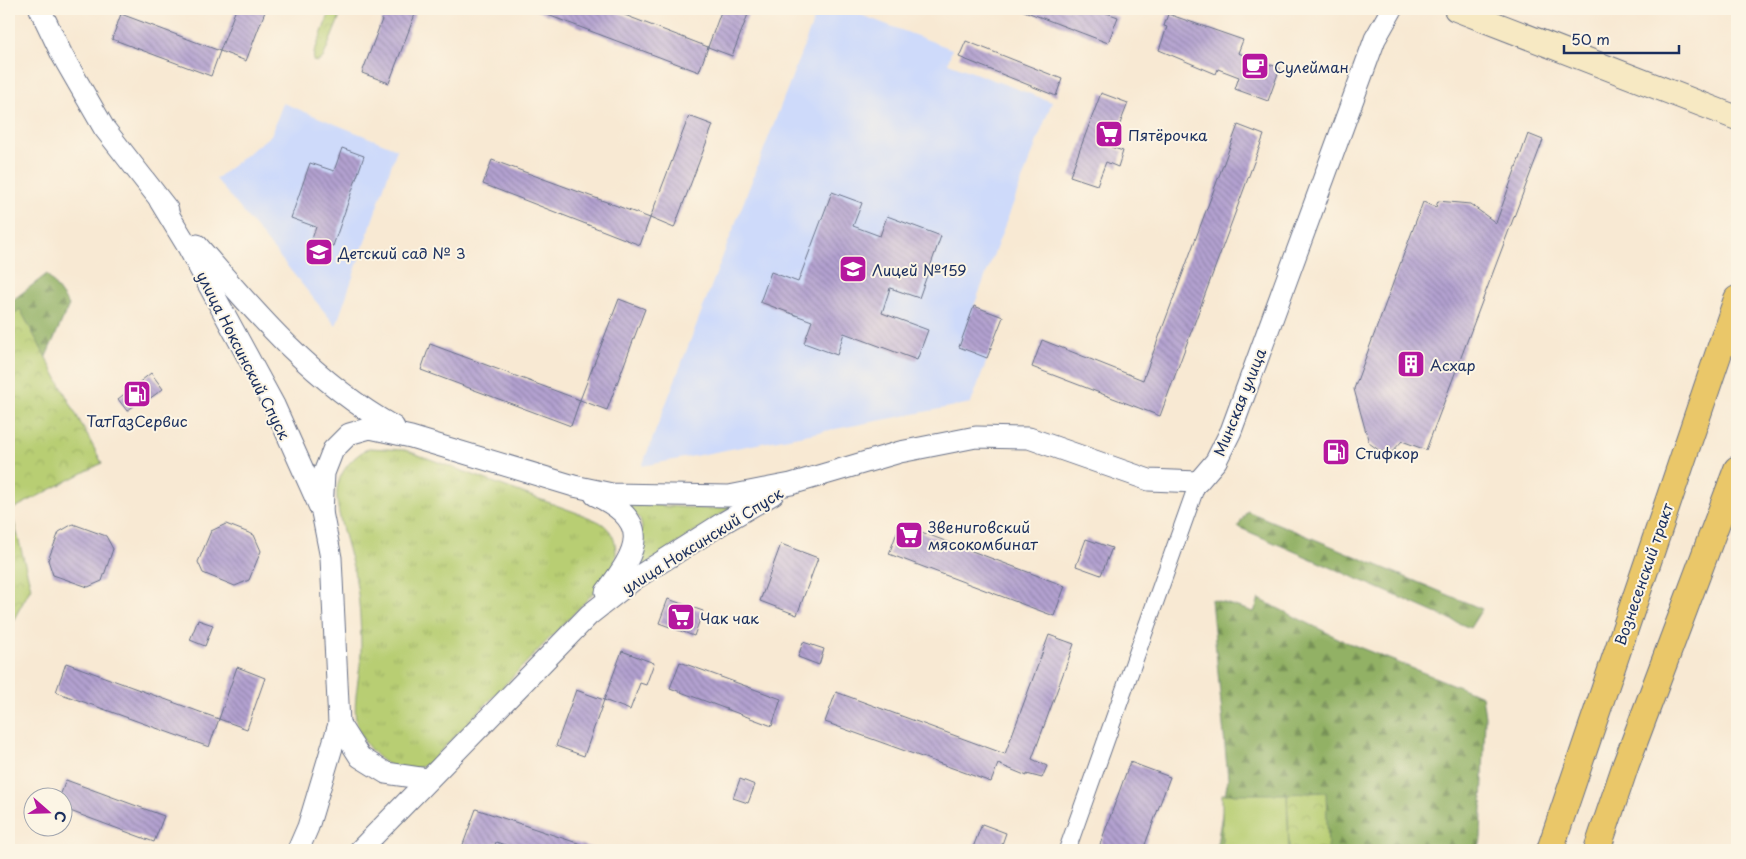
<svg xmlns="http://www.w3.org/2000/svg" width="1746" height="859" font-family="'Playpen Sans',sans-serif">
  <defs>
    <pattern id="grass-tufts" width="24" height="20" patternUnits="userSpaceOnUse" patternTransform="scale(1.25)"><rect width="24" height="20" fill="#b8ce73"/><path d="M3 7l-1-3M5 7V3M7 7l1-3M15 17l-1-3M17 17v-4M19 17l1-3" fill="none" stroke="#9eb166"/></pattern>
    <pattern id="forest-firs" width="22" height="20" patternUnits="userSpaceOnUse" patternTransform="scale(1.25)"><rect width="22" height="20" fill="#92b165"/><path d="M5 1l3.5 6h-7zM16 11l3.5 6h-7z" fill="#769056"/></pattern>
    <pattern id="park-crowns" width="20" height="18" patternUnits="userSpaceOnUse" patternTransform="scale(1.25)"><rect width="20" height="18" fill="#b8ce73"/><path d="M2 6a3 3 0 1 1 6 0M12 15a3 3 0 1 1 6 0" fill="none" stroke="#9eb166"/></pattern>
    <pattern id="building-back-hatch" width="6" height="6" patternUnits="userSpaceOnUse" patternTransform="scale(1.25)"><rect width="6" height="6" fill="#b3a1d0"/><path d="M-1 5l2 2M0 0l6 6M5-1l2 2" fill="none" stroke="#9184ac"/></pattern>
  </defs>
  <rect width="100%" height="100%" fill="#fcf5e5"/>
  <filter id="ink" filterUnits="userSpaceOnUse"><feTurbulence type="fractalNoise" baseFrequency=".02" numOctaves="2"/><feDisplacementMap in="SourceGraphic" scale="10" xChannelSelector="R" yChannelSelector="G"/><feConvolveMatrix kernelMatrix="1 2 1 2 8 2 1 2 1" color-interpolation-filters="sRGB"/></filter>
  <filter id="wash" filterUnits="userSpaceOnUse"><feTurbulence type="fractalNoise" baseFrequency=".0096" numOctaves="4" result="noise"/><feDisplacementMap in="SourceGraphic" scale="20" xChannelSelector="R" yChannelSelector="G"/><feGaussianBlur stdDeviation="1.12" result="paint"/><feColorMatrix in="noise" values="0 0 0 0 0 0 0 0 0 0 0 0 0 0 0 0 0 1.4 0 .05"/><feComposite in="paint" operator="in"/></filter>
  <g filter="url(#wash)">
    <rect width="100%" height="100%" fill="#f8e9d3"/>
    <g fill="#cedafa">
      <path d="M818,9H845L952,49L948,63L1052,102L974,306L1003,317L971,403L642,466Z"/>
      <path d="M283,103L397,149L336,326L216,179L271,135Z"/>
    </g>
    <g fill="url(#grass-tufts)" stroke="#6a7e68">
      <path d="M369,448L405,450L583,515C590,518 600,521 605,526C619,538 618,560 611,575L429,763C420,768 411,771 400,769C381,766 359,740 356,721C353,700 360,675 361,653C361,630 360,604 356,581C352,556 332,507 338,484C343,467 354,456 369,448Z"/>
      <path d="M624,503L709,509L734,505L626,578L642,528L640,519Z"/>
    </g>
    <g fill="url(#forest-firs)" stroke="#567062">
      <path d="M47,274L69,305L44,361L9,459V303Z"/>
      <path d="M1247,511L1482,609L1470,628L1238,527Z"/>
      <path d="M1211,599L1254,612L1259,599L1346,642L1482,696L1485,717L1481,839L1478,850H1216L1228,778Z"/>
    </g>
    <g fill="url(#park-crowns)" stroke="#6a7e68">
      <path d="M331,9H343L323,58L318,62L313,61L314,53Z"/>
      <path d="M20,309L102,463L11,510L31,588L9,628V318Z"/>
      <path d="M1326,792L1328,850H1289L1287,794Z"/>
    </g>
    <path fill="#b8ce73" stroke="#6a7e68" d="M1222,794H1287L1289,850H1222Z"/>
    <g id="blocks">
      <g fill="url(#building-back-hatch)">
        <path d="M236,9H266L246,61L220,51Z"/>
        <path d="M386,9H417L389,83L362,73Z"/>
        <path d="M532,9H609L708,47L699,72Z"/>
        <path d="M722,9H750L732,56L708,47Z"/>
        <path d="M1019,9H1096L1118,17L1108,43Z"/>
        <path d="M121,14L220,51L211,76L112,39Z"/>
        <path d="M1168,14L1243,40L1238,53L1280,68L1268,101L1235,89L1239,77L1218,69L1216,74L1159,50L1167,27L1164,26Z"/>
        <path d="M966,41L1062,79L1056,96L959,57Z"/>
        <path d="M1101,93L1128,103L1111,147L1123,151L1118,167L1106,162L1097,185L1070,176Z"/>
        <path d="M689,116L713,125L674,228L650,218Z"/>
        <path d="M1238,125L1264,135L1160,416L1032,367L1042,340L1143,380Z"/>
        <path d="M1528,134L1543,140L1426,450L1402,441L1392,452L1380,451L1369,443L1354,389L1423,202L1436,207L1438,201L1470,204L1496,223Z"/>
        <path d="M342,148L364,156L333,246L312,239L316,227L291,218L310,163L334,171Z"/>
        <path d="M492,160L650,218L640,245L483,184Z"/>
        <path d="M832,192L862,203L853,226L880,236L887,216L941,236L919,298L890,288L882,313L928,330L917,360L844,333L837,355L804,343L812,321L760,302L771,272L798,282Z"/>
        <path d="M619,299L645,309L607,410L580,400Z"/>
        <path d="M974,306L1003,317L987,358L959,347Z"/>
        <path d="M430,344L580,400L571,426L421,370Z"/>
        <path d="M151,373L163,389L149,399L144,398L127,411L118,399Z"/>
        <path d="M73,524L106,536L113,549L102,581L88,587L53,575L48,560L59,532Z"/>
        <path d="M226,524L254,535L261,551L249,580L235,586L203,573L198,562L211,531Z"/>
        <path d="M900,524L1065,586L1054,616L889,554Z"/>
        <path d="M1086,539L1112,548L1101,575L1076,566Z"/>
        <path d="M781,544L818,558L797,615L760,601Z"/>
        <path d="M668,599L703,611L694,636L659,623Z"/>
        <path d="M198,620L213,625L205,646L190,640Z"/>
        <path d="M1049,635L1074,644L1032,759L1047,766L1042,778L1027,774V776L998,764L991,782L825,722L836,692L1005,754Z"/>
        <path d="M803,642L824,649L819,665L798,657Z"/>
        <path d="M622,651L654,663L646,685L640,683L630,710L604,700L584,756L556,746L576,690L604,700Z"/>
        <path d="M680,662L781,699L772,726L670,688Z"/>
        <path d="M66,663L219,719L209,747L56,692Z"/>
        <path d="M237,667L265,678L247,729L219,719Z"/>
        <path d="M1130,762L1170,777L1143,850H1098Z"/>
        <path d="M740,779L755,785L748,803L733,798Z"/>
        <path d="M66,780L164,816L154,842L62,808V796H60Z"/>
        <path d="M476,809L592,848V850H520L496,842L493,850H461Z"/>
        <path d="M982,824L1006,833L1000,850H972Z"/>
      </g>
    </g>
  </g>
  <g filter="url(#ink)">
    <use href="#blocks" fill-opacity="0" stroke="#687087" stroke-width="1"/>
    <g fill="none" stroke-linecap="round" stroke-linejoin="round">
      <defs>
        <path id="minor" d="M1067,850L1198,482"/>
        <g id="tertiary">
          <path d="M40,9L62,55L104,128L168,210"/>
          <path d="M160,201L188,247L274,405L322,512L331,558L339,724L308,827L298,850"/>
          <path d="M197,245C255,313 315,383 394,427"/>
          <path d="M595,495C653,522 638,550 606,592"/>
          <path d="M322,512L324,473L333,450L349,434L370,428L411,437L574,486L612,494L729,496L791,484L900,452L976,437L1029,438L1149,480L1198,482L1216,461L1231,431L1367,61L1375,39L1392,9"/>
          <path d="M339,724L360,757L386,773L427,779"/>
          <path d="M360,850L589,615L636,578L723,523L773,494"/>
        </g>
        <path id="secondary" d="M1456,9L1737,118"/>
        <g id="primary">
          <path d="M1550,850L1737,299"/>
          <path d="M1597,850L1626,764L1737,469"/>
        </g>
      </defs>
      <use href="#minor" stroke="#687087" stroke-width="18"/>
      <use href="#tertiary" stroke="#687087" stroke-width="23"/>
      <use href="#secondary" stroke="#687087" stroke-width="26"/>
      <use href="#primary" stroke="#687087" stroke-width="28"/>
      <use href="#minor" stroke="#fff" stroke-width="16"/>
      <use href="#tertiary" stroke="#fff" stroke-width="21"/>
      <use href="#secondary" stroke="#f7e9c3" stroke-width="24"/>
      <use href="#primary" stroke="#eac769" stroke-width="26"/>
    </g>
  </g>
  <defs>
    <symbol id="cafe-square" viewBox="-11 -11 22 22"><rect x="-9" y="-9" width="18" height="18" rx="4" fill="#b5179e" stroke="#fcf5e5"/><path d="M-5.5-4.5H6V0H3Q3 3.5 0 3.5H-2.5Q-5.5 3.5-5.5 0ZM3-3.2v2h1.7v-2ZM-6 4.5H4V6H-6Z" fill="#fff"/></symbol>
    <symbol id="supermarket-square" viewBox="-11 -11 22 22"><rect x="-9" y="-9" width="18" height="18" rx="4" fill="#b5179e" stroke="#fcf5e5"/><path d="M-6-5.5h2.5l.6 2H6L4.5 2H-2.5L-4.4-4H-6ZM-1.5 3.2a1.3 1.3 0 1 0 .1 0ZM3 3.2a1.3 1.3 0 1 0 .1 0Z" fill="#fff"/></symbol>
    <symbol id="school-square" viewBox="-11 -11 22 22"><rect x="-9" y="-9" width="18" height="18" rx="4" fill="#b5179e" stroke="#fcf5e5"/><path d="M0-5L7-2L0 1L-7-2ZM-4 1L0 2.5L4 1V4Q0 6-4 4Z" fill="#fff"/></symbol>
    <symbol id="building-square" viewBox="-11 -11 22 22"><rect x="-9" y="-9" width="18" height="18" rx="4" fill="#b5179e" stroke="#fcf5e5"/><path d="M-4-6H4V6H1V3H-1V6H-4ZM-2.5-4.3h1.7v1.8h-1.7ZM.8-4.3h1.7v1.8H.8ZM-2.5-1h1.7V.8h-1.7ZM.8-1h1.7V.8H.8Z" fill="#fff"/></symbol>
    <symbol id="fuel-square" viewBox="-11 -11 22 22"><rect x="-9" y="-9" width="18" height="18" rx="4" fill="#b5179e" stroke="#fcf5e5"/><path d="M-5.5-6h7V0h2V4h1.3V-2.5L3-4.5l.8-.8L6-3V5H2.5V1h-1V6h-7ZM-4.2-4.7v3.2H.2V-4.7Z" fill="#fff"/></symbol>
  </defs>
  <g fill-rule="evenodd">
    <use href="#cafe-square" x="1239" y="50" width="32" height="32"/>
    <use href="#supermarket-square" x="1093" y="118" width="32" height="32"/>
    <use href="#school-square" x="303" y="236" width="32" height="32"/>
    <use href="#school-square" x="837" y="253" width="32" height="32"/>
    <use href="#building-square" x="1395" y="348" width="32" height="32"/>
    <use href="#fuel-square" x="121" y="378" width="32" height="32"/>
    <use href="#fuel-square" x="1320" y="436" width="32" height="32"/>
    <use href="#supermarket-square" x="893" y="519" width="32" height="32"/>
    <use href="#supermarket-square" x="665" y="601" width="32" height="32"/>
  </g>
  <g text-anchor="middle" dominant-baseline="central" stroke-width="4" stroke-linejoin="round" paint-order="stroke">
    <g font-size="15" fill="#1b2f5e" stroke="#fcf5e5" text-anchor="start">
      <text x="1274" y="66">Сулейман</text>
      <text x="1128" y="134">Пятёрочка</text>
      <text x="338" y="252">Детский сад № 3</text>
      <text x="872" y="269">Лицей №159</text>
      <text x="1430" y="364">Асхар</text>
      <text x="137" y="420" text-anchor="middle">ТатГазСервис</text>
      <text x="1355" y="452">Стифкор</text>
      <text x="928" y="526">Звениговский<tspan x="928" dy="17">мясокомбинат</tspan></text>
      <text x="700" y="617">Чак чак</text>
    </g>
    <g font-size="15" fill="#1b2f5e" stroke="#fcf5e5">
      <text transform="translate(244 355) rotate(63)">улица Ноксинский Спуск</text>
      <text transform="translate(1239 402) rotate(-68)">Минская улица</text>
      <text transform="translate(702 540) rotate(-32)">улица Ноксинский Спуск</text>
      <text transform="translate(1643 574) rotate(-71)">Вознесенский тракт</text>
    </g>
  </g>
  <rect width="1746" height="859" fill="none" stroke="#fcf5e5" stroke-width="30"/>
  <g transform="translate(48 812) rotate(110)"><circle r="24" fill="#fcf5e5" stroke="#a2a6af"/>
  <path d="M0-4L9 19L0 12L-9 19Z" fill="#b5179e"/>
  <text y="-8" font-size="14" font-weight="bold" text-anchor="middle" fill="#1b2f5e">С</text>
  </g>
  <path d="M1564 45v8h115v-8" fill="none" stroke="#1b2f5e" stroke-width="2.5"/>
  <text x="1571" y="45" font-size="15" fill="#1b2f5e" stroke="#fcf5e5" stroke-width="4" paint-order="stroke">50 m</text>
</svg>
